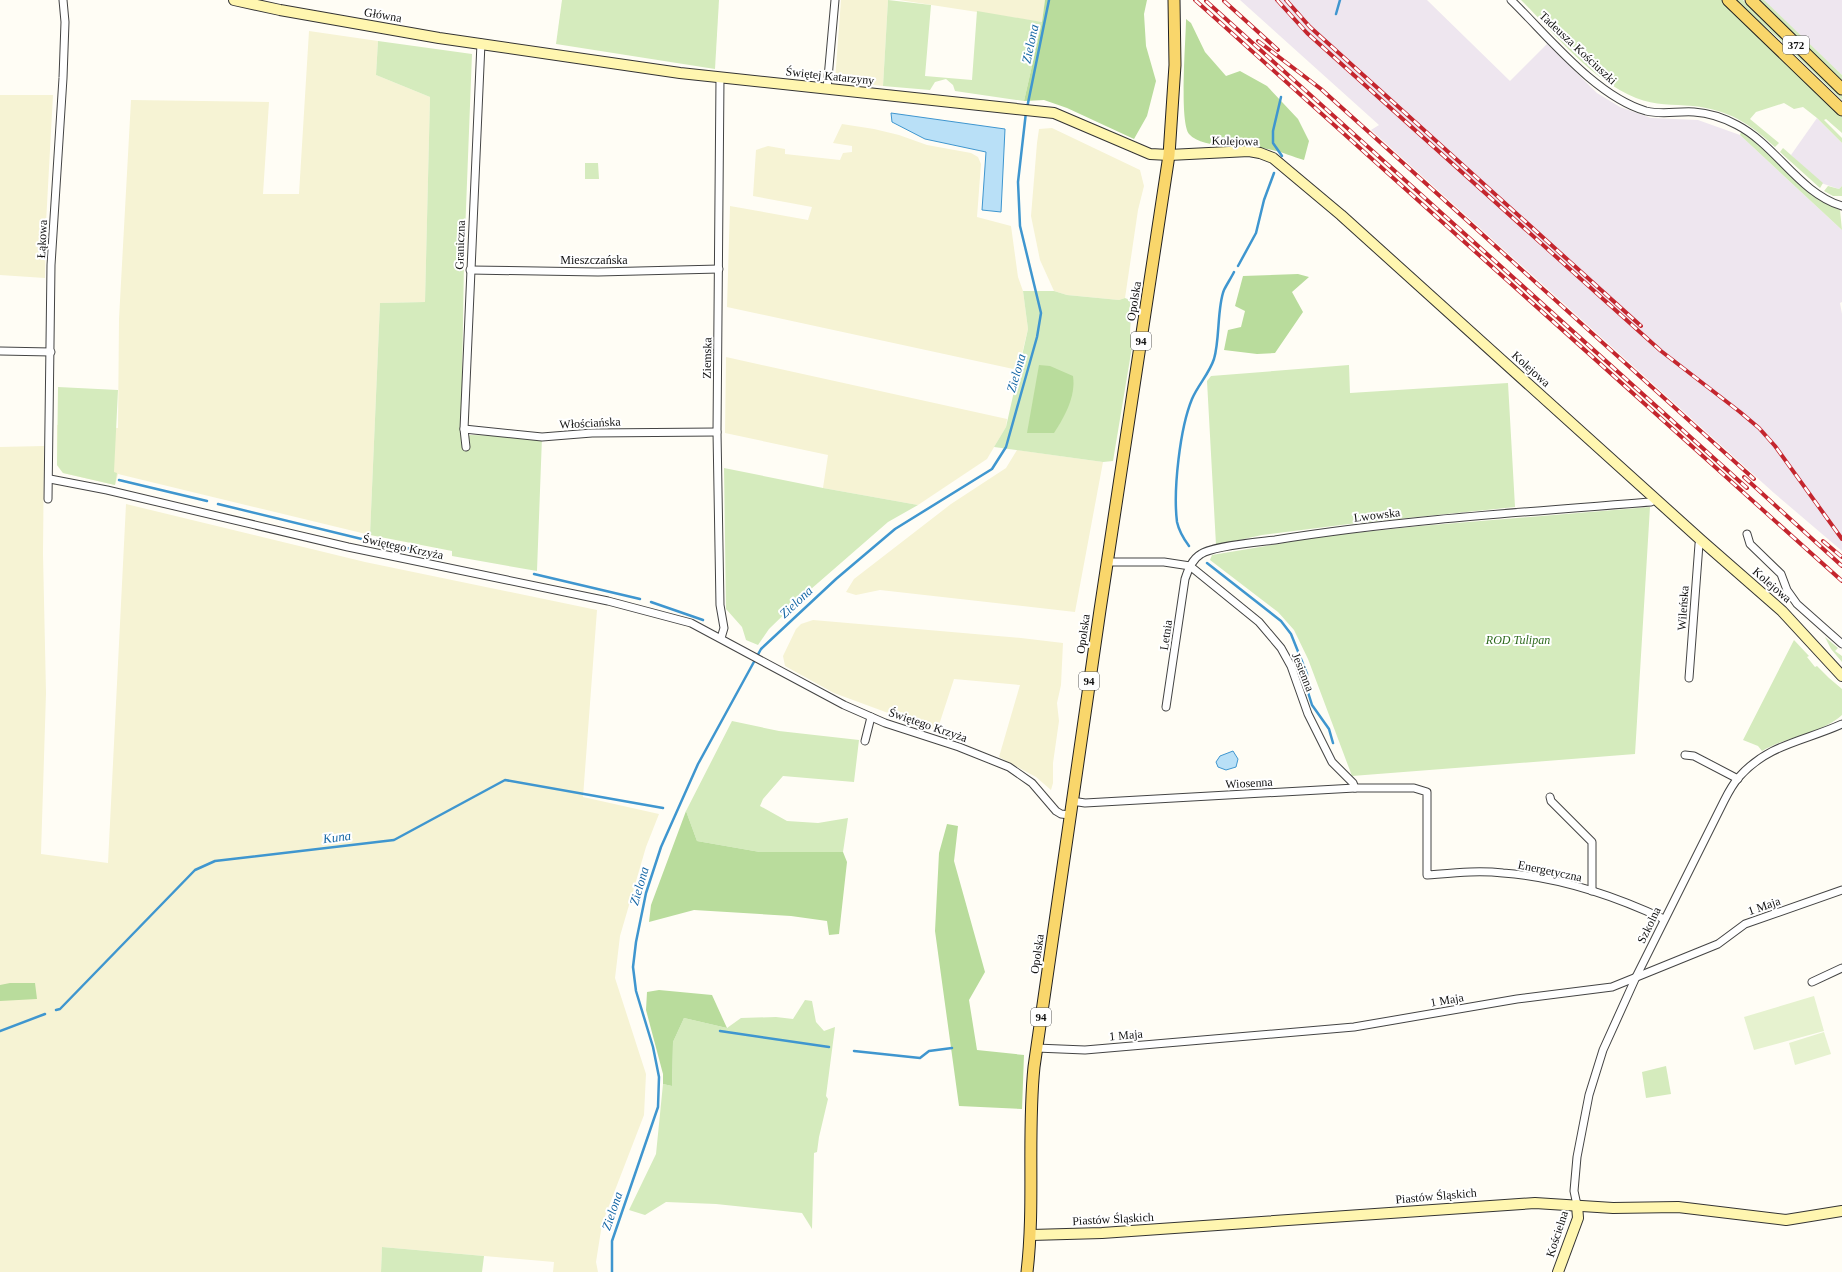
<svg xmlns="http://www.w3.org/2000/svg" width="1842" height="1272" font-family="Georgia,serif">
  <rect width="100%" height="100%" fill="#fffdf5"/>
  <g fill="#eee6ef">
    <path d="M1240,0H1427L1510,81L1547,44L1597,93L1620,107L1651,118L1698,120L1740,135L1842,230V302L1840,303L1842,314V551L1774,493L1371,130L1379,125Z"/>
    <path d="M1764,0H1842V75L1766,3Z"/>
    <path d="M1817,118L1842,143V186L1839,189L1821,183L1791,155Z"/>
  </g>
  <g fill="#f6f3d4">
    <path d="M841,0H888L883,86L835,81Z"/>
    <path d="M899,0H1045L1042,22Z"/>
    <path d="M309,31L378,41L376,75L430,97L425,302L380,303L370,535L118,474L115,485L63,473L57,465V425L118,428L119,319L131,100L269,102L263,194H299Z"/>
    <path d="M0,95H53L46,223L45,278L0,275Z"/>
    <path d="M842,124L874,129L899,135L927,145L971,153L978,157L981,164L977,217L1011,226L1018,277L1023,291L1028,329L1018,370L727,307L730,206L808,220L812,207L753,196L756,150L768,146L785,149V154L840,160L843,153L852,152V146L833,143Z"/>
    <path d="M1052,128L1140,170L1144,186L1138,210L1125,298L1119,300L1067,295L1054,291L1040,260L1031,216L1037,143L1039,129Z"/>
    <path d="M726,357L1007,419L1006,427L987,459L918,505L823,488L828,455L725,433Z"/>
    <path d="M44,446L43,554L46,693L41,854L108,863L126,504L365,562L597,610L583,797L659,814L646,847L620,936L615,978L646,1074L644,1115L602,1224L596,1262L598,1272H553L554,1262L382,1247L381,1272H0V447Z"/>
    <path d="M1017,450L1103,462L1075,612L880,590L856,595L846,592L854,579L951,504L1006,468Z"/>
    <path d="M813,620L1021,638L1063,643L1061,685L1057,703L1059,721L1053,763V783L1051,790L1036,777L999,757L1020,685L954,679L937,731L834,693L785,666L783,656L796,629L801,624Z"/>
  </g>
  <g fill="#d5ebbd">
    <path d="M562,0H719L715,69L556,44Z"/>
    <path d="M888,0L931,5L925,76L972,80L977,11L1042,22L1024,101L955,91L953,85L946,79L935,82L930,90L883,86Z"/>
    <path d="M1521,0H1723L1842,117V133L1826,119L1824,120L1842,138V143L1817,118L1803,107L1794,109L1784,103L1756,112L1750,119L1779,143L1775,147C1749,123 1729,110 1693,106C1672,104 1656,106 1636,98C1590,79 1556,35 1521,0Z"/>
    <path d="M1735,0H1743L1842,96V100L1778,38Z"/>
    <path d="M1757,0H1764L1842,75V82Z"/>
    <path d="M378,41L472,54L464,260L461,444L470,435L542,437L537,571L452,556V551L370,535L380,303L425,302L430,97L376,75Z"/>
    <path d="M1741,132L1754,141L1812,194L1822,201L1840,210L1842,230L1740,135Z"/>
    <path d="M1783,148L1823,183L1820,188L1780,152Z"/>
    <path d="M585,163H598L599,179H585Z"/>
    <path d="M1828,186L1839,189L1842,186V196H1833L1824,191Z"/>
    <path d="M1023,291H1054L1067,295L1119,300L1125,298L1132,301L1130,332L1132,347L1113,461L1103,462L994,447L1006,427L1028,329Z"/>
    <path d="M1349,365L1350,393L1508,383L1515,507L1349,524L1262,535L1216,545L1207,381L1211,376Z"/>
    <path d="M58,387L118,390L114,472L117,473L115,485L63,473L57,465Z"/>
    <path d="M724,468L823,488L918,505L888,522L803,596L769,629L758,645L746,640L742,627L726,609Z"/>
    <path d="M1650,507L1635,754L1352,776L1308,659L1294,630L1278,612L1210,560L1212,555L1325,536L1420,526Z"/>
    <path d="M1825,637L1838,648L1835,651L1842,656V662L1831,649Z"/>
    <path d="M1794,640L1809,656L1807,657L1815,667L1817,666L1829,678L1842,689V715C1821,734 1787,736 1762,751L1758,746L1743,740Z"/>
    <path d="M732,721L779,731L859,740L854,782L783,776L763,799L760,806L787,821L818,823L848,818L843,852H760L697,841L686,811Z"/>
    <path d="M805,1000L812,1001L816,1022L824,1031L835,1027L826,1096L828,1099L819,1137L817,1152L814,1153L812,1229L802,1213L716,1204L666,1202L645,1215L629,1210L656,1154L663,1084L672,1086L673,1042L684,1018L727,1028L741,1018L776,1017L793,1019Z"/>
    <path d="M1666,1066L1671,1094L1646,1098L1642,1072Z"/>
    <path d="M382,1247L484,1256L482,1272H381Z"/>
  </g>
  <g fill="#b9dc9c">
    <path d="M1045,0H1147L1144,14L1146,46L1156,81L1147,116L1134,139L1067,108L1044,100L1024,101L1042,22Z"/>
    <path d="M1186,19L1191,23L1205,52L1226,76L1240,71L1267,86L1298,119L1309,141L1304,160C1293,157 1283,152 1272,150C1251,144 1204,151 1189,134C1179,121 1186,39 1186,19Z"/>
    <path d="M1298,274L1309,277L1292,292L1303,312L1275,353L1257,354L1224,350L1228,330L1241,327L1245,311L1235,306L1243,276Z"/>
    <path d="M1039,365L1050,366L1073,376C1076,396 1065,416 1054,433H1027Z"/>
    <path d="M686,811L697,841L760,852H843L847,862L839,934L829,935L827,921L791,916L694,910L649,922L651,905Z"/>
    <path d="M947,824L958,826L954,861L985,972L969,1000L977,1050L1024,1055L1022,1109L959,1106L935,931L939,853Z"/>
    <path d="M10,983H35L37,999L0,1001V985Z"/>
    <path d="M659,990L712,995L727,1028L684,1018L673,1042L672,1086L663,1084V1074L646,1010L647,992Z"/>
  </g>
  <g fill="#e6f2cf">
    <path d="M1814,996L1824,1031L1754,1050L1744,1017Z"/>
    <path d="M1824,1032L1831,1054L1795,1065L1789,1043Z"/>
  </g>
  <g fill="#b9e0f7" stroke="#3f96cf">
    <path d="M891,113L1005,129L1001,212L982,210L986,152L925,139L892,122Z"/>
    <path d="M1233,751L1238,759L1236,767L1226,770L1218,767L1216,762L1220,756Z"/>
  </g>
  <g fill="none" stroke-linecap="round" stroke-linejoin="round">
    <g stroke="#3f96cf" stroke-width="2.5">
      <path d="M1336,14L1340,0"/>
      <path d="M1281,97L1273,131V143L1282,156"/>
      <path d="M1027,108L1049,0"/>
      <path d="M1238,266L1256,233L1264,200L1274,173"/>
      <path d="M119,480L207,501"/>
      <path d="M218,504L374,542"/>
      <path d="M385,544L432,553"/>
      <path d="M1189,546C1183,538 1179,531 1177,522C1173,490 1180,428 1192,399C1198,385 1209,374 1214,359C1220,339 1217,307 1224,290C1227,284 1231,278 1234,272"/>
      <path d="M1207,563L1281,621L1291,634L1307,674V689L1312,705L1329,729L1333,743"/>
      <path d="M534,574L640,599"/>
      <path d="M651,602L703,620"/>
      <path d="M56,1010L60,1009L195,870L215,861L394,840L505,780L663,808"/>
      <path d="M0,1031L45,1014"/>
      <path d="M720,1031L829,1047"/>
      <path d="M854,1051L920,1058L929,1051L952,1048"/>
      <path d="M612,1272V1241L658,1107L659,1077L653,1047L636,991L633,967L636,942L646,893L661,847L698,764L761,649L836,579L895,529L992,469L1006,447L1037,337L1041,313L1020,226L1018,182L1026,112"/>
    </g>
    <defs>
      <g id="street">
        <path d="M1511,0C1548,36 1595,96 1646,111C1662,115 1677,111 1694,112C1709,113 1724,118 1737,125C1776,145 1799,193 1842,206"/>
        <path d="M720,78L717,432L720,605L724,628L721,638"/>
        <path d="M827,89L835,0"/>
        <path d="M470,270L598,272L719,269"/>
        <path d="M0,351L51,352"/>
        <path d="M464,429L542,437L592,433L717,432"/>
        <path d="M466,447L464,429L481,43"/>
        <path d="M50,479L107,490L348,547L608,601L691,623L844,705L885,723L959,747L1009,767L1032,783L1056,811L1061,814L1070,815"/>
        <path d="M48,499L51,265L63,78L65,22L63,0"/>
        <path d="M1747,534L1750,544L1781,574L1787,590L1797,604L1842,644"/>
        <path d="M1108,562H1164L1190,566L1259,622L1281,648L1291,666L1308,714L1332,762L1353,783L1355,788"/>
        <path d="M1689,678L1699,544L1702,541"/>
        <path d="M1166,707L1185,579C1188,570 1192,559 1201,554C1213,546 1259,542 1275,540C1399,520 1525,512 1651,502L1656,499"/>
        <path d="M865,741L871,717"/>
        <path d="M1685,755L1694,756L1738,779"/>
        <path d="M1550,797L1551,801L1592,842V891"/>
        <path d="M1072,801L1085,803L1355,788H1414L1427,792V875C1452,873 1478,870 1503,873C1558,877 1615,896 1664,919"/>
        <path d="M1812,982L1842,968"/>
        <path d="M1036,1048L1085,1050L1354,1027L1517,999L1612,987L1718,944L1745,924L1842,890"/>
        <path d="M1577,1205L1574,1191L1577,1157L1589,1095L1603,1050L1636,977L1724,801C1728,793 1733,784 1739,777C1768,744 1805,741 1842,724"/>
      </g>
      <g id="secondary">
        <path d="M234,0L280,10L439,38L680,73L1054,113L1150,154L1169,155L1249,151L1260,153L1273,158L1341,215L1702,541L1782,611L1842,676"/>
        <path d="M1031,1235L1102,1233L1535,1203L1613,1208L1678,1207L1786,1220L1842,1211"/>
        <path d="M1558,1272L1578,1218L1577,1205"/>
      </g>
      <g id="primary">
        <path d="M1728,0L1842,110"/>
        <path d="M1751,0L1842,89"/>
        <path d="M1027,1272C1035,1204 1027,1135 1034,1067L1100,610L1169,155L1175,65L1174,0"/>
      </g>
    </defs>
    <use href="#street" stroke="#444" stroke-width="9"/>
    <use href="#secondary" stroke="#333" stroke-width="12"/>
    <use href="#primary" stroke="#222" stroke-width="13"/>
    <use href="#street" stroke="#fff" stroke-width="7"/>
    <use href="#secondary" stroke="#fff6b0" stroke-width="10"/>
    <use href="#primary" stroke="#f9d66b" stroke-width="11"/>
    <defs>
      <g id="rail">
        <path d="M1195,0L1842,581"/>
        <path d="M1277,0L1307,33L1661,351L1740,412L1759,428L1775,446L1842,539"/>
        <path d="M1286,0L1310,27L1641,326"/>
        <path d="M1206,1L1747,488"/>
        <path d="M1224,1L1278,50"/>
        <path d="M1258,41L1321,89L1754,479"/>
        <path d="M1744,477L1842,566"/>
        <path d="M1823,541L1842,557"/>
      </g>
    </defs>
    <use href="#rail" stroke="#c4262e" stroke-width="4"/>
    <use href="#rail" stroke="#fff" stroke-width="2.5" stroke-dasharray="8" stroke-linecap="butt"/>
  </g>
  <g text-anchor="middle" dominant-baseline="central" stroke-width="4" stroke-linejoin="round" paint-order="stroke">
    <g fill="#fff" stroke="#585858" stroke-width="1">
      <rect x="1783" y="36" width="26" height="18" rx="3"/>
      <rect x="1131" y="332" width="20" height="18" rx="3"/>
      <rect x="1079" y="672" width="20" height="18" rx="3"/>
      <rect x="1031" y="1008" width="20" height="18" rx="3"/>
    </g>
    <g font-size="11" font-weight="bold" fill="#111">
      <text x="1796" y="45">372</text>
      <text x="1141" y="341">94</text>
      <text x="1089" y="681">94</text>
      <text x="1041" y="1017">94</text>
    </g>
    <g font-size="12" fill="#111" stroke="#fff">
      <text transform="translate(383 15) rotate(10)">Główna</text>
      <text transform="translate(1578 48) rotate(43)">Tadeusza Kościuszki</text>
      <text transform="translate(830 76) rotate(6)">Świętej Katarzyny</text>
      <text transform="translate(1235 141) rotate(1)">Kolejowa</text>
      <text transform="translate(42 239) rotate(-87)">Łąkowa</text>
      <text transform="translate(460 245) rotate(-88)">Graniczna</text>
      <text x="594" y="260">Mieszczańska</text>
      <text transform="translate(1134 301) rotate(-81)">Opolska</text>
      <text transform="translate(707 358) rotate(-89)">Ziemska</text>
      <text transform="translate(1531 369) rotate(42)">Kolejowa</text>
      <text transform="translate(590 423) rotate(-3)">Włościańska</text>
      <text transform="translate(1377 515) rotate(-7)">Lwowska</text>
      <text transform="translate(403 547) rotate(12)">Świętego Krzyża</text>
      <text transform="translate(1772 585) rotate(41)">Kolejowa</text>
      <text transform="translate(1683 608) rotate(-86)">Wileńska</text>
      <text transform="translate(1083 634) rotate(-82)">Opolska</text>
      <text transform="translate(1166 635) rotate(-82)">Letnia</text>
      <text transform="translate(1303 672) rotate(68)">Jesienna</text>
      <text transform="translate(928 725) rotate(19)">Świętego Krzyża</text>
      <text transform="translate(1249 783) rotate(-3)">Wiosenna</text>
      <text transform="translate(1550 871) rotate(12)">Energetyczna</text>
      <text transform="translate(1764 906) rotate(-19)">1 Maja</text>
      <text transform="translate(1649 925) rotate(-64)">Szkolna</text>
      <text transform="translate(1037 954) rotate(-82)">Opolska</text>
      <text transform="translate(1447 1000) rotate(-10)">1 Maja</text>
      <text transform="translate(1126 1035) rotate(-5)">1 Maja</text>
      <text transform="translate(1436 1196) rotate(-5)">Piastów Śląskich</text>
      <text transform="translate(1113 1219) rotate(-3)">Piastów Śląskich</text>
      <text transform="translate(1557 1234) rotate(-72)">Kościelna</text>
    </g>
    <g font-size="12" font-style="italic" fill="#2f6b1f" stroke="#fff">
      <text x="1518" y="640">ROD Tulipan</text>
    </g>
    <g font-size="13" font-style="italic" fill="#1768a6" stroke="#fff">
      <text transform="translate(1030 44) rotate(-78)">Zielona</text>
      <text transform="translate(1016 373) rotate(-74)">Zielona</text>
      <text transform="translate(796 602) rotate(-43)">Zielona</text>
      <text transform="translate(337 837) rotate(-7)">Kuna</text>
      <text transform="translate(639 886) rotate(-74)">Zielona</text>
      <text transform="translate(612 1211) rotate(-71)">Zielona</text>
    </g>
  </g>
</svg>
